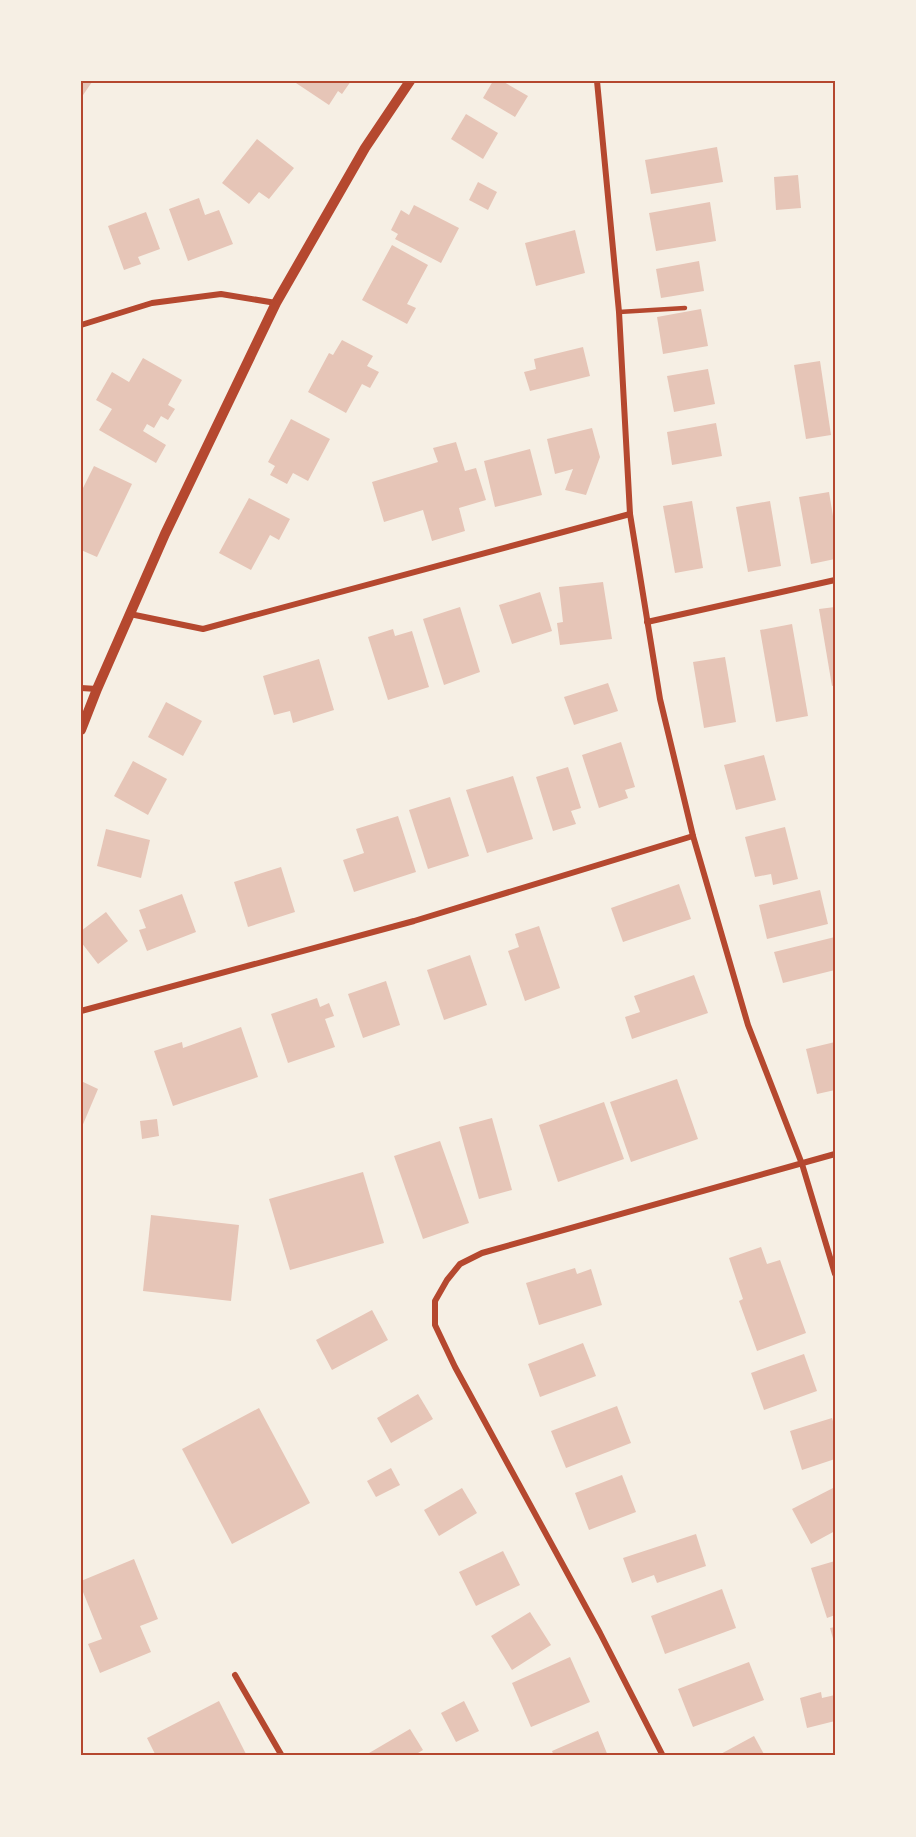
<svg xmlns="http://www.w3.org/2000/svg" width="916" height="1837" font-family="Figtree,sans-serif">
  <rect width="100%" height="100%" fill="#f6efe4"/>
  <g fill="#e6c5b7">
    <path d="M81,81L92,82L81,98Z"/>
    <path d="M293,81H351L342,94L338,91L329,105Z"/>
    <path d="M493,81H502L528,96L515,117L483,98Z"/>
    <path d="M466,114L498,133L483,159L451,139Z"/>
    <path d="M257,139L294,168L269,199L259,192L249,204L222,183Z"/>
    <path d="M717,147L723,182L651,194L645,160Z"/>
    <path d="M798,175L801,208L776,210L774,177Z"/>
    <path d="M478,182L497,192L488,210L469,200Z"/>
    <path d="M199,198L205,215L219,210L233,244L188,261L169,209Z"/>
    <path d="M710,202L716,241L656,251L649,213Z"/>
    <path d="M414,205L459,228L441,263L395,239L398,234L391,230L401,210L409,215Z"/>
    <path d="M146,212L160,249L138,257L141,264L124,270L108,226Z"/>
    <path d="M575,230L585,273L536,286L525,243Z"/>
    <path d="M392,245L428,265L407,304L416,308L407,324L362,300Z"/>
    <path d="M699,261L704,291L661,298L656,269Z"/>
    <path d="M701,309L708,346L663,354L657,317Z"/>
    <path d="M342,340L373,356L367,366L379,372L370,388L362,384L346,413L308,392L329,353L333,355Z"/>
    <path d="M583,347L590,376L530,391L524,372L536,369L534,359Z"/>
    <path d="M143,358L182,380L168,405L175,409L168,420L161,416L154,428L147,424L143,431L166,445L156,463L99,430L112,409L96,400L112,372L129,382Z"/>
    <path d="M820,361L831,435L806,439L794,365Z"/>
    <path d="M708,369L715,404L674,412L667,376Z"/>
    <path d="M291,419L330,439L308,481L293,473L287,484L270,475L275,466L268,462Z"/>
    <path d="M716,423L722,456L672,465L667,432Z"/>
    <path d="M592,428L600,457L586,495L565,490L573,469L555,474L547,439Z"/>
    <path d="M456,442L465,471L476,468L486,500L459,508L465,531L432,541L423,510L384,522L372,482L438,462L433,448Z"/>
    <path d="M530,449L542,495L495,507L484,461Z"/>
    <path d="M94,466L132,484L97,557L81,550V492Z"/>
    <path d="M829,492L835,528V559L811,564L799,497Z"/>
    <path d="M249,498L290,519L279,540L270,535L251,570L219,553Z"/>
    <path d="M692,501L703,568L675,573L663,506Z"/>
    <path d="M770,501L781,566L748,572L736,507Z"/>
    <path d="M603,582L612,639L560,645L557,623L563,622L559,587Z"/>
    <path d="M540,592L552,631L512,644L499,605Z"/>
    <path d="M460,607L480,672L444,685L423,619Z"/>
    <path d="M835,607V685L832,686L819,609Z"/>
    <path d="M792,624L808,716L776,722L760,630Z"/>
    <path d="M393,629L395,636L412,631L429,687L388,700L368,637Z"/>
    <path d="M725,657L736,722L704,728L693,662Z"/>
    <path d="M319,659L334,710L293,723L290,711L274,715L263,676Z"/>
    <path d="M608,683L618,711L574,725L564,697Z"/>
    <path d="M166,702L202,721L183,756L148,737Z"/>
    <path d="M621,742L635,787L625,790L628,798L599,808L582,755Z"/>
    <path d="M764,755L776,800L736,810L724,765Z"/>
    <path d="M133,761L167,779L148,815L114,796Z"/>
    <path d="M568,767L581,808L571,811L576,824L553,831L536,777Z"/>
    <path d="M513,776L533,839L487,853L466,790Z"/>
    <path d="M450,797L469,856L428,869L409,810Z"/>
    <path d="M398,816L416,872L354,892L343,860L364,853L356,829Z"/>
    <path d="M785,827L798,879L773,885L771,874L755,877L745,837Z"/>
    <path d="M106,829L150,840L141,878L97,866Z"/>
    <path d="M281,867L295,912L248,927L234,882Z"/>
    <path d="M679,884L691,919L623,942L611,908Z"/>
    <path d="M820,890L828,924L767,939L759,905Z"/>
    <path d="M182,894L196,932L147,951L139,930L146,928L139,910Z"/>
    <path d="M106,912L128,941L98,964L81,942V931Z"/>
    <path d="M539,926L560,988L525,1001L508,951L519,947L515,934Z"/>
    <path d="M835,937V970L783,983L774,952Z"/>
    <path d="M470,955L487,1005L444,1020L427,970Z"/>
    <path d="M694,975L708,1013L632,1039L625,1017L640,1012L634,996Z"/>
    <path d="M386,981L400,1025L363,1038L348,994Z"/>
    <path d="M317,998L320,1007L329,1003L334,1016L325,1019L335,1047L288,1063L271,1014Z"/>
    <path d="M241,1027L258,1077L173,1106L154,1051L182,1042L183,1048Z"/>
    <path d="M835,1042V1090L817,1094L806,1049Z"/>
    <path d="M677,1079L698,1139L631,1162L610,1102Z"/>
    <path d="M81,1081L98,1089L81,1129Z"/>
    <path d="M604,1102L624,1159L558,1182L539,1125Z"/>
    <path d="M492,1118L512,1190L479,1199L459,1127Z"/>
    <path d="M157,1119L159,1136L142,1139L140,1121Z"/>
    <path d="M440,1141L469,1223L423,1239L394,1156Z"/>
    <path d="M363,1172L384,1243L290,1270L269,1199Z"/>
    <path d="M151,1215L239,1225L231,1301L143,1291Z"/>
    <path d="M761,1247L767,1264L780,1260L806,1333L757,1351L739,1301L743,1299L729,1258Z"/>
    <path d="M575,1268L577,1274L591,1269L602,1305L539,1325L526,1283Z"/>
    <path d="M372,1310L388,1340L332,1370L316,1340Z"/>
    <path d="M583,1343L596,1376L540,1397L528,1364Z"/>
    <path d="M804,1354L817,1391L764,1410L751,1373Z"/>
    <path d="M418,1394L433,1419L391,1443L377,1418Z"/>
    <path d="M617,1406L631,1443L566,1468L551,1431Z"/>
    <path d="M259,1408L310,1503L232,1544L182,1449Z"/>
    <path d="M832,1418L835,1428V1459L802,1470L790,1431Z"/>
    <path d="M391,1468L400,1485L376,1497L367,1481Z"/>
    <path d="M622,1475L636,1512L589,1530L575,1493Z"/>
    <path d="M835,1487V1531L811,1544L792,1509Z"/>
    <path d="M462,1488L477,1513L439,1536L424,1510Z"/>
    <path d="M696,1534L706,1566L657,1583L654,1575L632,1583L623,1558Z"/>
    <path d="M503,1551L520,1585L476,1606L459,1572Z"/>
    <path d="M134,1559L158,1619L140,1626L151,1652L100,1673L88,1644L102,1639L81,1587V1581Z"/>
    <path d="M835,1561V1615L827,1618L811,1568Z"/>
    <path d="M722,1589L736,1628L665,1654L651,1616Z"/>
    <path d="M530,1612L551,1645L512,1670L491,1636Z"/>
    <path d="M835,1627V1642H834L830,1628Z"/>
    <path d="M570,1657L590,1702L531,1727L512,1683Z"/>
    <path d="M749,1662L764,1700L693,1727L678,1689Z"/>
    <path d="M821,1692L822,1698L835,1695V1721L807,1728L800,1698Z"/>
    <path d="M219,1701L247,1756H156L147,1738Z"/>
    <path d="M464,1701L479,1731L456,1742L441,1713Z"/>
    <path d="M410,1729L423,1750L413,1756H364Z"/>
    <path d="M598,1731L608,1756H554L552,1751Z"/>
    <path d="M754,1736L765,1756H717Z"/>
  </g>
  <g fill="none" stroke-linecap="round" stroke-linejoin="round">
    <path stroke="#b5482f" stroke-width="4.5" d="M619,312L685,308"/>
    <g stroke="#b5482f" stroke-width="6">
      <path d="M597,81L619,312L630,514L660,699L693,836L748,1025L802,1164L835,1274"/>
      <path d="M81,325L152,303L221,294L276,303"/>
      <path d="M130,614L203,629L630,514"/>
      <path d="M647,622L835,580"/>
      <path d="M81,688L97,689"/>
      <path d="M81,1011L414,921L693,836"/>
      <path d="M235,1675L282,1756"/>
      <path d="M663,1756L600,1633L455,1367L435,1325V1301L447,1280L460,1264L482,1253L835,1154"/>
    </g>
    <path stroke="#b5482f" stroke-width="10" d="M81,730L97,689L165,534L276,303L365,148L410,81"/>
  </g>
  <rect width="916" height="1837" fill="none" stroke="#f6efe4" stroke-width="165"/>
  <rect x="82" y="82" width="752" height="1672" fill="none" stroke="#b5482f" stroke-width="2"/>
</svg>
